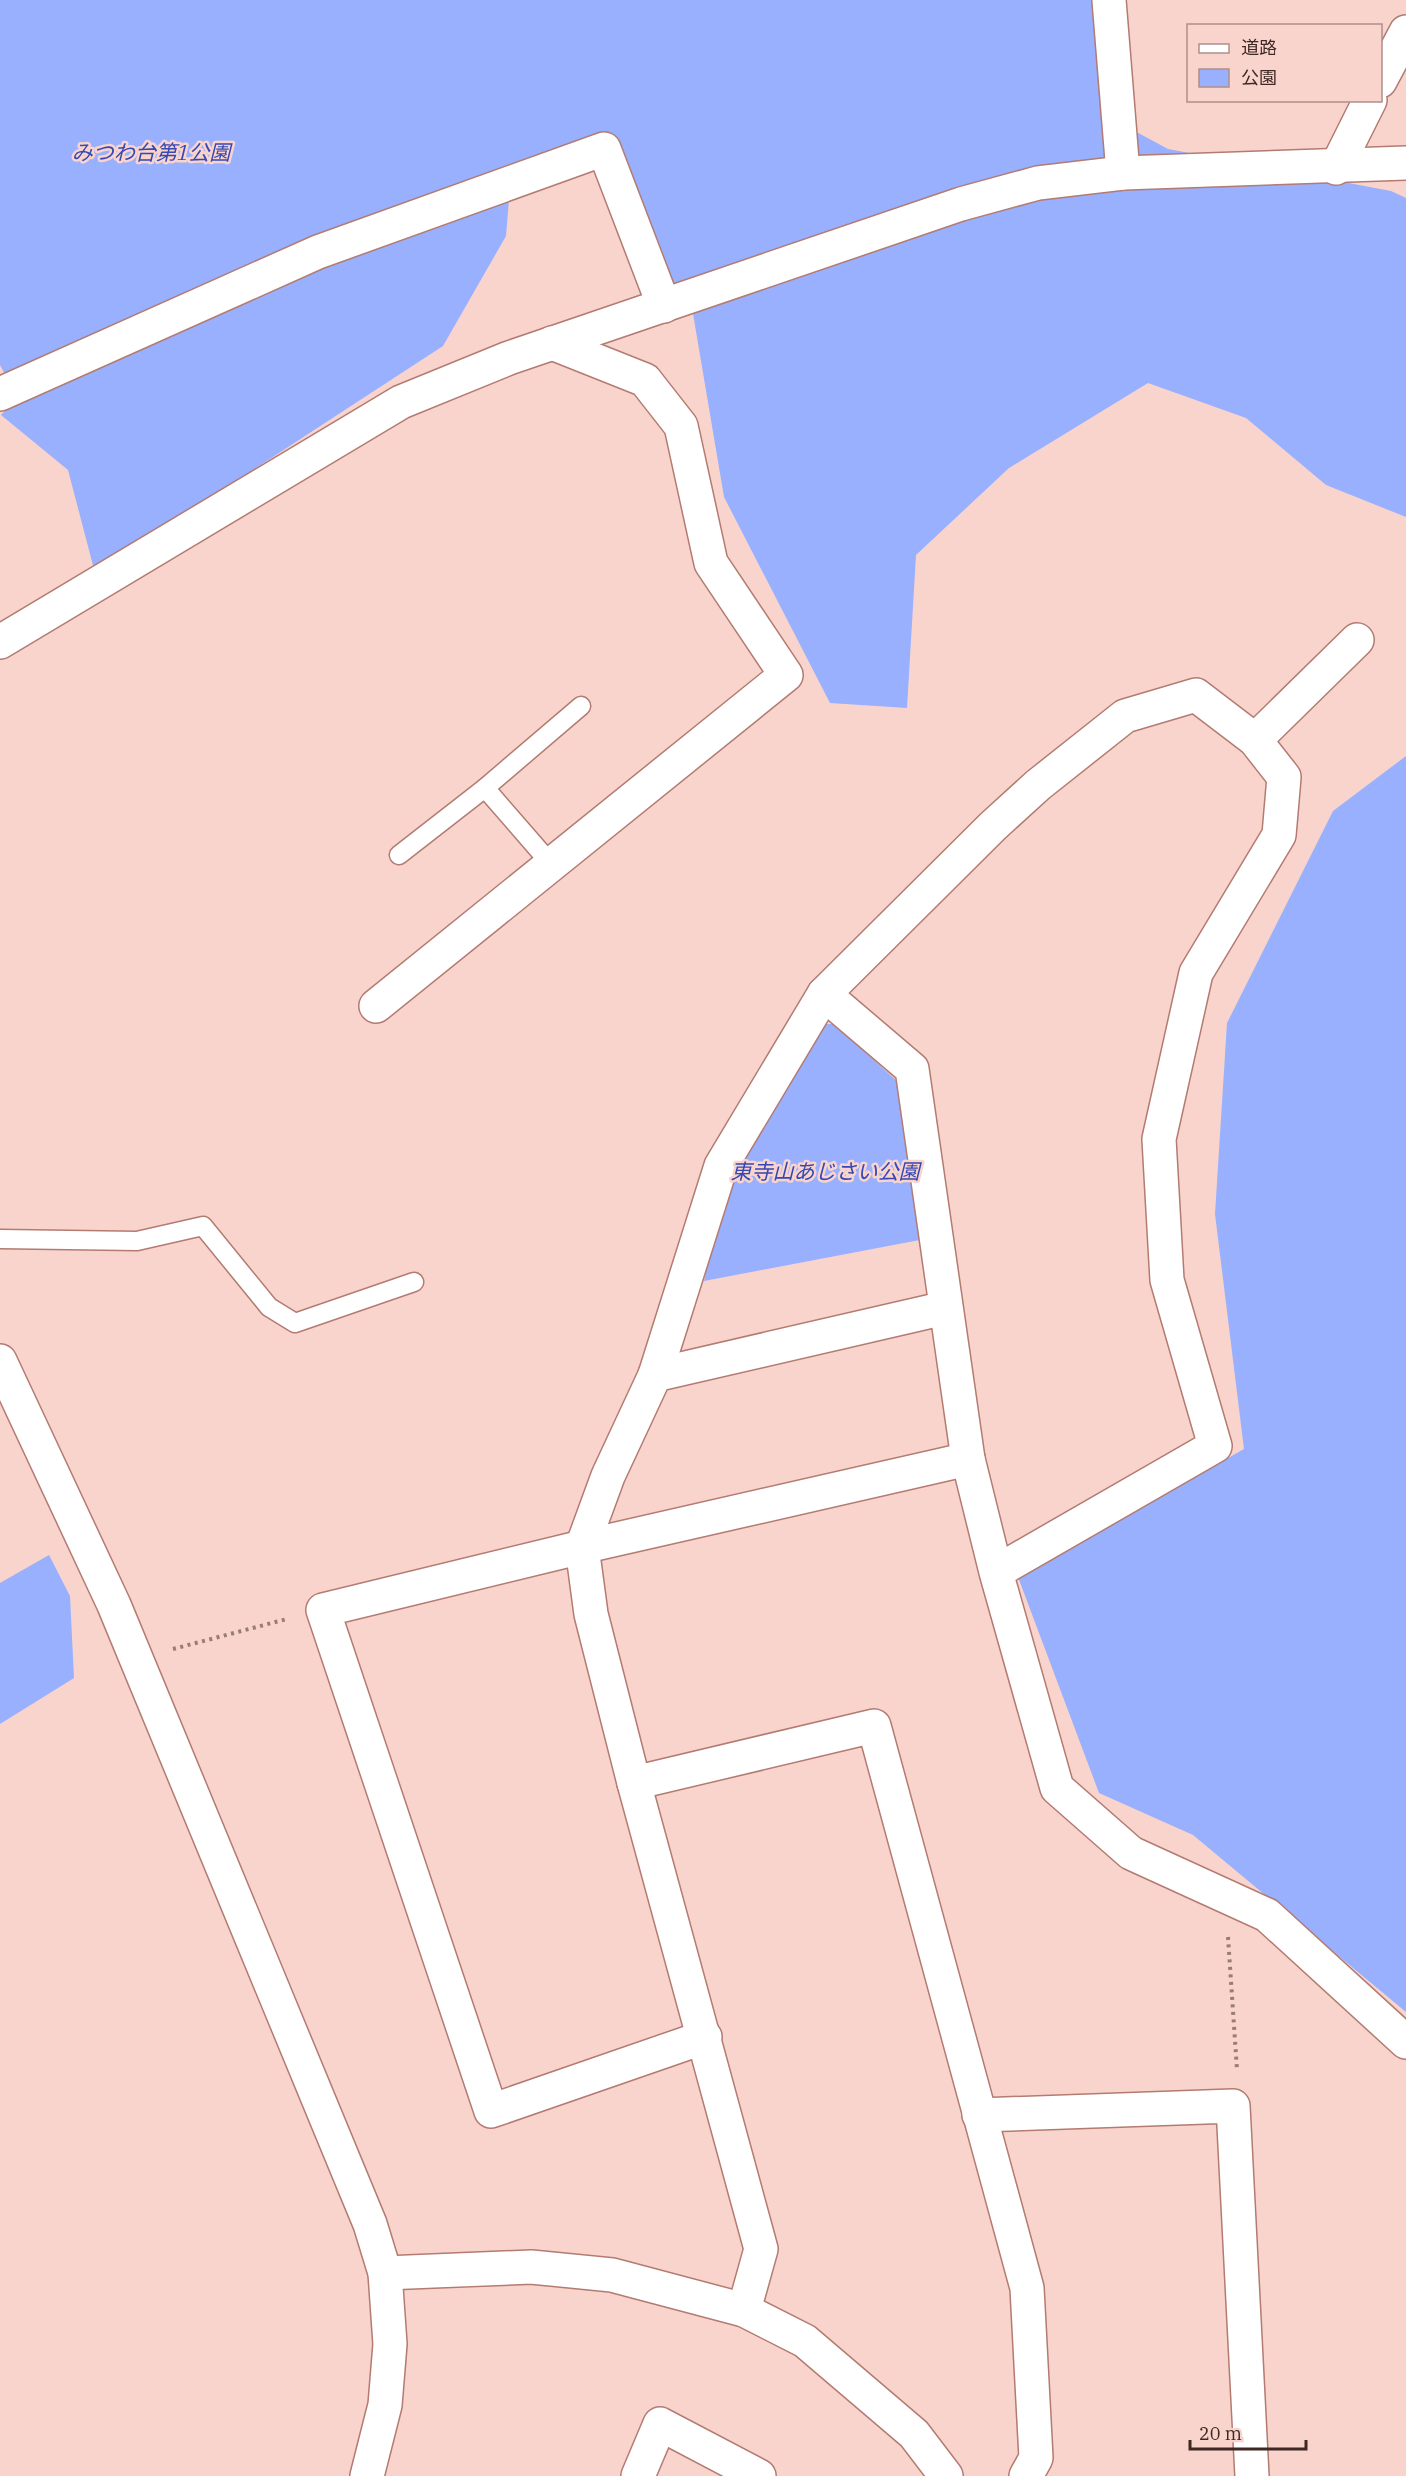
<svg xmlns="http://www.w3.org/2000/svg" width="1406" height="2476" font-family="'IBM Plex Serif','Noto Sans JP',serif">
  <rect width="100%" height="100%" fill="#f9d4cd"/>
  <g fill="#98b0fd">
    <path d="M0,0H1095L1103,114L1168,149L1391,191L1406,198V517L1326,485L1246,418L1148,383L1009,468L916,555L907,708L830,703L724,497L688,284L667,291L614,139L511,175L506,236L443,346L95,573L68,470L1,415L46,365L9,382L0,365Z"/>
    <path d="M1406,756V2012L1193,1835L1099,1793L1018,1577L1244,1449L1215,1214L1227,1023L1333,811Z"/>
    <path d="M816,1024H834L898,1082L925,1239L704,1281L731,1163Z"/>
    <path d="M49,1555L70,1596L74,1678L0,1724V1583Z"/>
  </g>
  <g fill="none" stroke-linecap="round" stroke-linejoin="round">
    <defs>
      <g id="service">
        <path d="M485,788L581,706"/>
        <path d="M399,855L485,788L551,864"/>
        <path d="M0,1239L137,1241L203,1226L269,1307L295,1323L414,1282"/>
      </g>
      <g id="minor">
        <path d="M1109,0L1123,173"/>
        <path d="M1380,81L1406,32"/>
        <path d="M1336,168L1370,100"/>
        <path d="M0,394L318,252L604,149L664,306"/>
        <path d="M0,642L401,402L509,358L961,204L1038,183L1123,173L1406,163"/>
        <path d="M1255,740L1357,640"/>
        <path d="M376,1006L786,675L711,563L681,426L645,380L552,343"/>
        <path d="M655,1375L721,1166L824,994"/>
        <path d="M996,1572L1215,1446L1167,1280L1159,1139L1196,973L1279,835L1284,777L1255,740L1196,695L1125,716L1038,785L993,826L824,994L912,1069L968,1459L996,1572L1057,1788L1131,1853L1267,1915L1406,2042"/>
        <path d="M634,1783L874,1726L1027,2288L1036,2458L1026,2476"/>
        <path d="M705,2037L491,2111L323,1610L582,1547L968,1459"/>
        <path d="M979,2115L1233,2106L1252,2476"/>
        <path d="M385,2273L531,2267L612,2275L744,2310L805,2341L914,2434L946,2476"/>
        <path d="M744,2310L761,2249L634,1783L591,1614L582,1547L608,1476L655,1375L945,1308"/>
        <path d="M638,2476L660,2424L759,2476"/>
      </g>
      <path id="tertiary" d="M0,1361L114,1605L370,2224L385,2273L390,2344L385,2405L367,2476"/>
    </defs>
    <use href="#service" stroke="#b37b71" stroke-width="21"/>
    <use href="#minor" stroke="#b37b71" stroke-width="36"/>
    <use href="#tertiary" stroke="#b37b71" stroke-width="36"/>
    <g stroke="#9a7c76" stroke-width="4" stroke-dasharray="3 4.5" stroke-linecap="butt">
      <path d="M173,1649L287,1619"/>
      <path d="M1228,1937L1237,2070"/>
    </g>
    <use href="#service" stroke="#fff" stroke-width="18"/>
    <use href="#minor" stroke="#fff" stroke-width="33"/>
    <use href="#tertiary" stroke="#fff" stroke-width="33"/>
  </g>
  <g text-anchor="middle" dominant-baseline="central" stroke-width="5" stroke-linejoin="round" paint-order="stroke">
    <g font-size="21" font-style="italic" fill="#3548b4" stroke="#f9d4cd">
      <text x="151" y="152">みつわ台第1公園</text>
      <text x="825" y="1171">東寺山あじさい公園</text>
    </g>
  </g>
  <rect x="1187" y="24" width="195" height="78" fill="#f9d4cd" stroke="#af8f89" stroke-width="1.5"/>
  <rect x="1199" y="44" width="30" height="9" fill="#ffffff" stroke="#af8f89" stroke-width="1.5"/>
  <text x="1241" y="54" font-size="18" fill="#3f2824">道路</text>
  <rect x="1199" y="69" width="30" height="18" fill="#98b0fd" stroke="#af8f89" stroke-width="1.5"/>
  <text x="1241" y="84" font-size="18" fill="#3f2824">公園</text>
  <path d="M1190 2440v9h116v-9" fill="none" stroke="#3f2824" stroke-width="3"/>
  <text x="1199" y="2440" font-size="18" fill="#3f2824" stroke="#f9d4cd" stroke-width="4.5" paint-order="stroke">20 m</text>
</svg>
